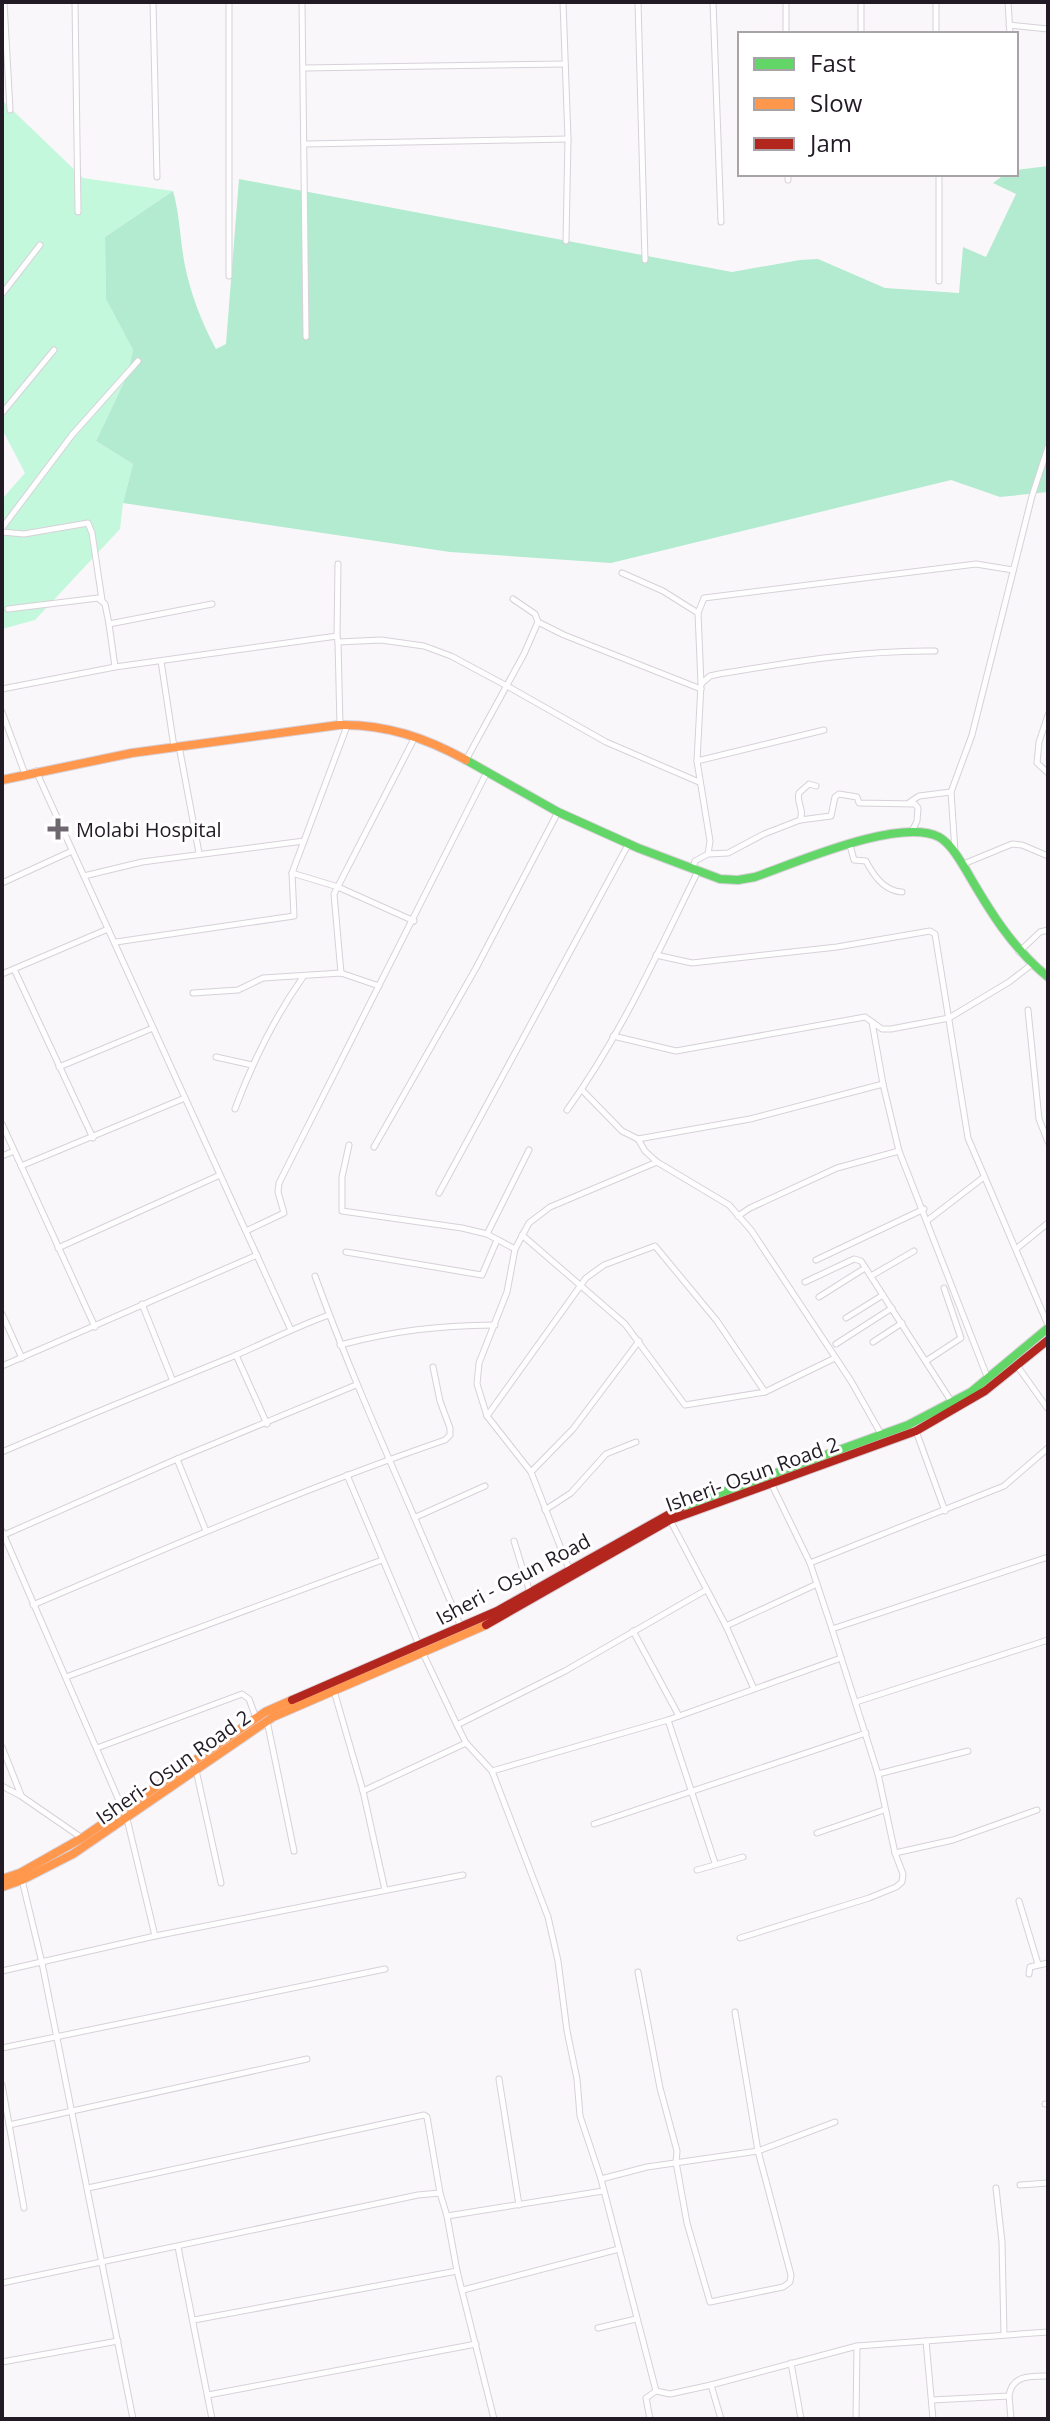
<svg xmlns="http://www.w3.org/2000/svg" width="1050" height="2421" font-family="'Open Sans',sans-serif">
  <rect width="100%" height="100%" fill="#faf7fb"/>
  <path fill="#c4f8dd" d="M2,100L83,178L173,191L105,237L106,299L133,350L127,376L96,441L133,464L123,503L120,529L35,620L2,629V499L25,473L2,429Z"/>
  <path fill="#b2ebcf" d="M1048,166V492L1000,497L951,480L611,563L450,552L123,503L133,464L96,441L127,376L133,350L106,299L105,237L173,191C180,216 180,241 185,266C191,295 202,323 216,349L226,344L239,179L732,272L800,260L818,259L885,288L959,293L963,247L986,257L1016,194L993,183L1005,174H1016V170Z"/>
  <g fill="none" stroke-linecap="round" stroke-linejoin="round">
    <defs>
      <g id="street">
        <path d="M4,2L10,110"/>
        <path d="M75,2L78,212"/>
        <path d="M153,2L157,177"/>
        <path d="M229,2V276"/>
        <path d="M302,2L306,337"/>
        <path d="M563,2L568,139L566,241"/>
        <path d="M638,2L645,260"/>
        <path d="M713,2L721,222"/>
        <path d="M786,2V34"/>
        <path d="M861,2V34"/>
        <path d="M936,2V34"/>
        <path d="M1008,2L1010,34"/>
        <path d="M1009,25L1048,29"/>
        <path d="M304,68L565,64"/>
        <path d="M306,144L568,139"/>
        <path d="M788,174V180"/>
        <path d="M939,281V174"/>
        <path d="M2,294L40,245"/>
        <path d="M2,413L54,350"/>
        <path d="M2,528L72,435L138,361"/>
        <path d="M2,532L24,534L88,523L92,533L102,600"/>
        <path d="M622,573L663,591L698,613"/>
        <path d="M513,599L535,614L538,622L564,635L701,689"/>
        <path d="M8,609L98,598L105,604L109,624"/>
        <path d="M337,636L338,564"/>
        <path d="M338,642L340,726"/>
        <path d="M161,661L174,747"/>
        <path d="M115,667L109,624L212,604"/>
        <path d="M702,683L710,676L719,674C791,662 862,650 935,651"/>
        <path d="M2,689L115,667L337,636L338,642L381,640L424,646L451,656L507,686L606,742L699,782"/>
        <path d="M2,712L25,774"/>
        <path d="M1048,715L1039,742L1037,763L1048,773"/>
        <path d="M179,746L199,853"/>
        <path d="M466,760L524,654L538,622"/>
        <path d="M697,761L824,730"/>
        <path d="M36,771L290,1328"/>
        <path d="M910,802L919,796L951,792"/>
        <path d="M800,820C805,810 796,803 799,793L809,784L816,786"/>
        <path d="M850,845L854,860L866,861C873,875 884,891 902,892"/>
        <path d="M955,851L951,792L972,735L1032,496L1048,447"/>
        <path d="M708,854L728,853L764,834L800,820L831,816L835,797L839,794L857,797L859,803L915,804L918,808L917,821L912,831"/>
        <path d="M961,865L1012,844L1022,845L1048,856"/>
        <path d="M693,868L695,861L708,854L710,841L697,761L701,684L698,613L704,598L976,564L1013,570"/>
        <path d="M292,873L338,887L414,921"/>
        <path d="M84,876L142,862L304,841"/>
        <path d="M2,883L72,851"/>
        <path d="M116,942L294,916L292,873L347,726"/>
        <path d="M1019,952L1040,932L1048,930"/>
        <path d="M656,955L692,963L837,947L930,931L935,934L968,1138L1048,1325"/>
        <path d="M14,969L93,1138"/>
        <path d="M341,973L334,894L415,737"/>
        <path d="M2,974L108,929"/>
        <path d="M193,993L238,990L263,978L341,973L379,986"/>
        <path d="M1028,1010L1039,1119L1048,1142"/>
        <path d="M872,1022L883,1084L899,1151L988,1379"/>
        <path d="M613,1036L676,1051L865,1017L882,1029H891L949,1018L1009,982L1031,965"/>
        <path d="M216,1057L252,1065"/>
        <path d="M59,1067L153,1028"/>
        <path d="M582,1090L622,1131L638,1139L750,1119L883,1084"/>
        <path d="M235,1109C253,1061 274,1018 303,977"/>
        <path d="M567,1110C620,1037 658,952 698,871"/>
        <path d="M2,1124L95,1327"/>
        <path d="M638,1139L645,1151L657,1162"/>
        <path d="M349,1145L342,1177V1211L462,1228L487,1234L515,1249"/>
        <path d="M374,1147L476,968L558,812"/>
        <path d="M2,1156L14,1151"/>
        <path d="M21,1166L185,1098"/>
        <path d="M439,1193L629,843"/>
        <path d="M738,1216L750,1208L837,1168L899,1151"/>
        <path d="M928,1220L984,1177"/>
        <path d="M246,1231L284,1213L278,1192L279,1183L487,772"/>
        <path d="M487,1234L529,1150"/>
        <path d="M522,1235L625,1324L685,1405L765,1392L835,1358"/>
        <path d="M58,1248L220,1175"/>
        <path d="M1016,1249L1048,1223"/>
        <path d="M346,1252L482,1275L497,1240"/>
        <path d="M816,1260L924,1209"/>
        <path d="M315,1276C358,1395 413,1510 461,1627"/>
        <path d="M871,1276L914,1251"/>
        <path d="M805,1282L854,1259L861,1261L953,1404"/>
        <path d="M819,1297L865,1268"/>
        <path d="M142,1304L172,1379"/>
        <path d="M2,1314L22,1358"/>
        <path d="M846,1318L883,1295"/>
        <path d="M873,1342L902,1323"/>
        <path d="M836,1344L892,1308"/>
        <path d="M340,1345C397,1330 437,1326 495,1325"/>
        <path d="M236,1355L267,1424"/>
        <path d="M926,1361L961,1338L944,1288"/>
        <path d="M2,1366L257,1255"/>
        <path d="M1018,1367L1048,1409"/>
        <path d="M487,1416L586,1278L604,1265L655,1246L717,1321L765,1392"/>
        <path d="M916,1431L945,1511"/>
        <path d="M2,1452C79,1419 156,1388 234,1356C267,1342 295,1327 329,1315"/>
        <path d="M177,1459L206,1531"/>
        <path d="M531,1472L573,1429L639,1341"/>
        <path d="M347,1475L419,1645L457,1725L466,1743L492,1771L668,1720L841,1658"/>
        <path d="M545,1510L571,1493L606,1454L636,1442"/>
        <path d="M416,1517L485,1486"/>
        <path d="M669,1518L726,1626L754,1689"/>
        <path d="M2,1531L127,1819L155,1936"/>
        <path d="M4,1535L177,1459L356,1385"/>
        <path d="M514,1541L530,1593"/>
        <path d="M810,1563L1004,1486L1048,1448"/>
        <path d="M569,1569L531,1472L487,1416L477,1384L479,1363L507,1292L515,1249L529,1223L550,1207L657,1162L729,1205L751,1230L851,1381L881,1434"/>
        <path d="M33,1605C169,1547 305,1488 445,1440L450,1435V1428L440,1401L433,1367"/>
        <path d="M726,1626L817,1584"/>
        <path d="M832,1629L1048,1557"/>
        <path d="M633,1631L679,1716"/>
        <path d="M66,1677L382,1560"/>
        <path d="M334,1691L363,1791L385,1890"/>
        <path d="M856,1702L1048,1640"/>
        <path d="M668,1720L715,1863"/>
        <path d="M267,1721L294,1851"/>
        <path d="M457,1725L565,1671L706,1590"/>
        <path d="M2,1747L21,1795"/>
        <path d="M97,1748L242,1694L249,1699L256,1718"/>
        <path d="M196,1770L221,1883"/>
        <path d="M492,1771L548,1917L558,1961L567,2031L577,2079L580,2116L601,2179L656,2391"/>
        <path d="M878,1774L968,1751"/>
        <path d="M2,1786L21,1796L82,1838"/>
        <path d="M363,1791L466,1743"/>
        <path d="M594,1824L866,1733"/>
        <path d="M817,1833L884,1810"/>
        <path d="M895,1853L953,1840L1037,1810"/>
        <path d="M697,1870L743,1857"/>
        <path d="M22,1880L42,1963L133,2419"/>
        <path d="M1019,1901L1038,1964"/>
        <path d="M740,1938L869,1898L896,1887L902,1882L903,1874L895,1853L878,1774L832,1629L810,1563L771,1483"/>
        <path d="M2,1971L155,1936L463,1875"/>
        <path d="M638,1972L660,2088L677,2151L676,2162L687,2223L710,2302L783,2287L790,2282L791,2275L758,2151L735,2012"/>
        <path d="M1029,1974L1030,1967L1048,1963"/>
        <path d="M2,2048L385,1969"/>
        <path d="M499,2079L519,2205"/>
        <path d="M2,2085L24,2208"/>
        <path d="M1045,2104H1048"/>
        <path d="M9,2125L307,2059"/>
        <path d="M601,2179L647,2167L758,2151L835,2122"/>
        <path d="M1020,2185L1048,2183"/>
        <path d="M88,2188L424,2115L427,2117L440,2193L447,2216L603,2191"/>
        <path d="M996,2188L1002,2242L1004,2335"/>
        <path d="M447,2216L457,2271L494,2419"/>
        <path d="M178,2247L212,2419"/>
        <path d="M2,2283L418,2195L440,2193"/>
        <path d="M463,2290L619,2249"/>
        <path d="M194,2320L457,2271"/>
        <path d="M598,2328L636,2319"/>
        <path d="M926,2341L933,2419"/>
        <path d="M2,2362L118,2341"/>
        <path d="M791,2363L801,2419"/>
        <path d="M711,2385L721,2419"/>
        <path d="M208,2395L476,2344"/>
        <path d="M1009,2396L1011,2419"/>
        <path d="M932,2400L1009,2396C1012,2375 1030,2376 1048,2376"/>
        <path d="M650,2419L646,2398L656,2391L670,2394L711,2385L857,2346L1048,2332"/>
        <path d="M856,2419L857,2346"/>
      </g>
      <g id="fast">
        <path d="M466,760L558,812L638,848L720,879L738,880L755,877C796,863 899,817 939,837C951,844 959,859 966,870C989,910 1012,948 1048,977"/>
        <path d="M682,1507L908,1425L971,1392L1048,1328"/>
      </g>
      <g id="slow">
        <path d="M2,780L132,753L339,725C386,724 426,738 466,760"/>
        <path d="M2,1879L20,1873L82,1838L265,1712L292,1700"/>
        <path d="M2,1887L22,1880L73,1854L273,1717L486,1625"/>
      </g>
      <g id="jam">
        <path d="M486,1625L670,1520L916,1431L985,1391L1048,1340"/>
        <path d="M292,1700L497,1611L682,1507"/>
      </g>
    </defs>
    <use href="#street" stroke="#d7d1d9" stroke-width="7"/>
    <use href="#fast" stroke="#d7d1d9" stroke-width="10"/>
    <use href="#slow" stroke="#d7d1d9" stroke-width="10"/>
    <use href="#jam" stroke="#d7d1d9" stroke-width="10"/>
    <use href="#street" stroke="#fefefe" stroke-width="5"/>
    <use href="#fast" stroke="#63d668" stroke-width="8"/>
    <use href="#slow" stroke="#ff974d" stroke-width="8"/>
    <use href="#jam" stroke="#b3261e" stroke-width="8"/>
  </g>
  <path fill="#6e676f" stroke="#fff" stroke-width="3" d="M54 817h8v8h8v8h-8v8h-8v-8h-8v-8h8z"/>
  <g text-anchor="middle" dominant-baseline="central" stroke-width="6" stroke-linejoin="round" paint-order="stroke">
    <g font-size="20" fill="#221a24" stroke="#fff" text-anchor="start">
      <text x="76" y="829">Molabi Hospital</text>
    </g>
    <g font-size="20" fill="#221a24" stroke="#fff">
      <text transform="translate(752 1474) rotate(-20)">Isheri- Osun Road 2</text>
      <text transform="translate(513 1579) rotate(-28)">Isheri - Osun Road</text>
      <text transform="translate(173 1767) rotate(-35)">Isheri- Osun Road 2</text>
    </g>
  </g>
  <rect width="1050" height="2421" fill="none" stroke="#221a24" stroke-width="8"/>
  <rect x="738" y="32" width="280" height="144" fill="#ffffff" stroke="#a7a3a7" stroke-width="2"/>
  <rect x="754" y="58" width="40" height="12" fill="#63d668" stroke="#a7a3a7" stroke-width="2"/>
  <text x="810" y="72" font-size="24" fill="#221a24">Fast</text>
  <rect x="754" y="98" width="40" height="12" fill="#ff974d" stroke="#a7a3a7" stroke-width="2"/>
  <text x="810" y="112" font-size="24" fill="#221a24">Slow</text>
  <rect x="754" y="138" width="40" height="12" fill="#b3261e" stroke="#a7a3a7" stroke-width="2"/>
  <text x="810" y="152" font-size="24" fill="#221a24">Jam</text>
</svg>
